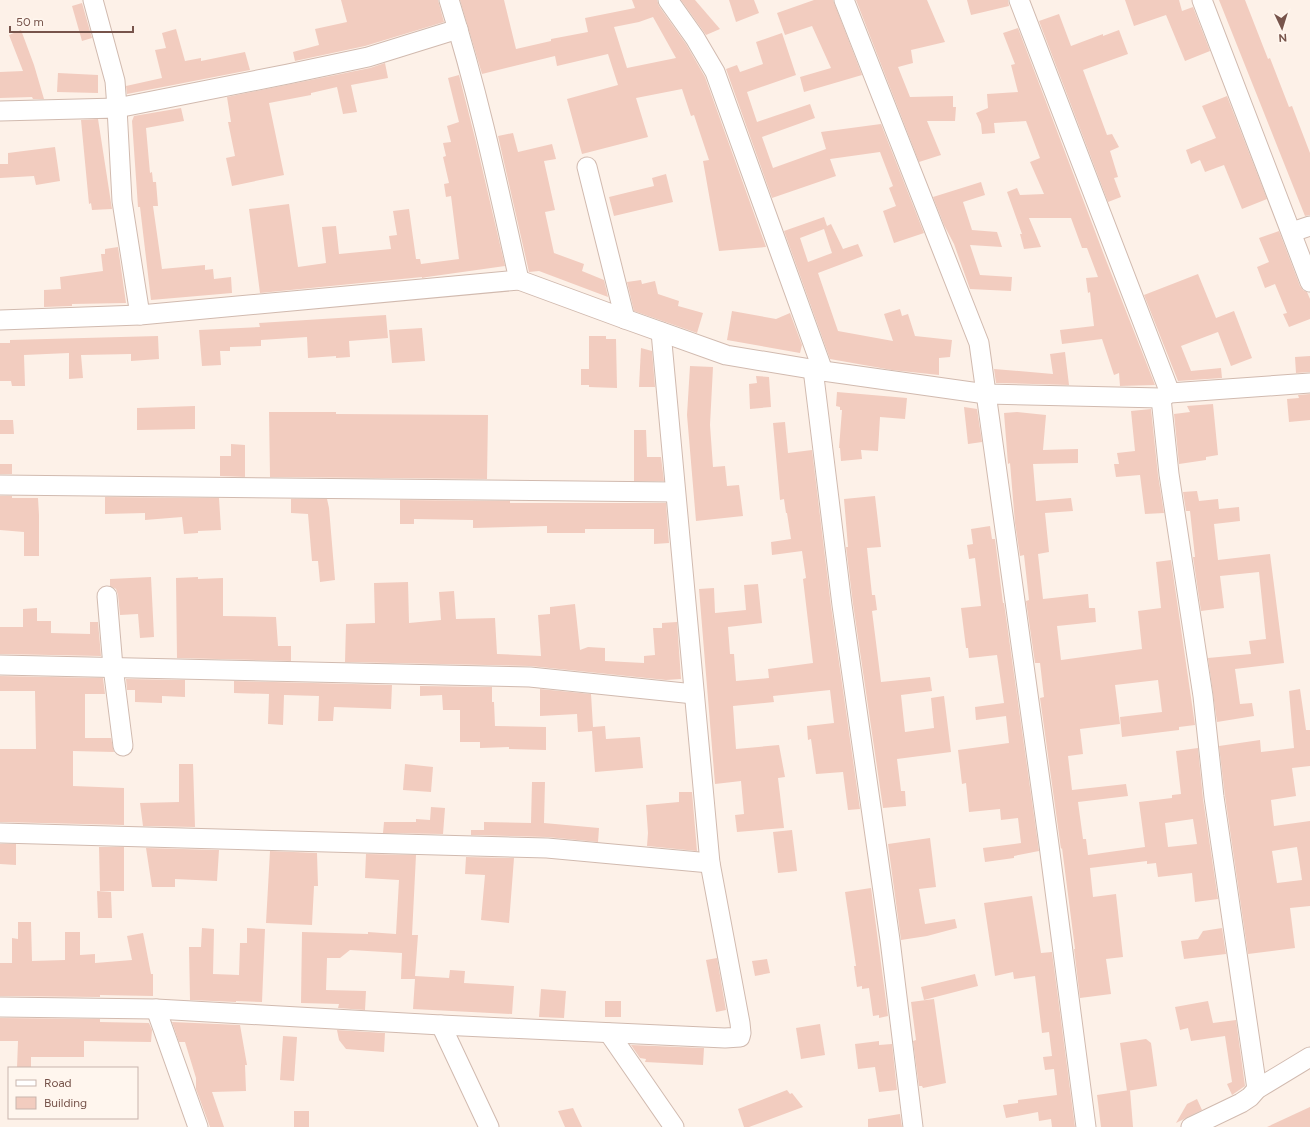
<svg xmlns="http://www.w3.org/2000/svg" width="1310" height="1127" font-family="Figtree,sans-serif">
  <rect width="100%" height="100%" fill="#fdf1e8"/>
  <g fill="#f2ccbf" fill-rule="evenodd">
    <path d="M341,0H438L444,22L365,46L295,61L293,52L319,45L315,29L347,22Z"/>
    <path d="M460,0H504L516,49L551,41V39L588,32L585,18L635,8L632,0H657L659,6L686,44L705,77L766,247L719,251L703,161L709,160L694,115L691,116L682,89L636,98L648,137L582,154L567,99L618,85L608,54L557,66L555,56L482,74ZM653,17L676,58L627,68L614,27L639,22Z"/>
    <path d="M681,0H695L720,29L706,35Z"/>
    <path d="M729,0H754L759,13L736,22Z"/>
    <path d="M814,0H833L862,75L804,92L800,77L831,68L812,26L785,35L777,13Z"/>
    <path d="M856,0H927L945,42L911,50L913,63L898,67L910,97L953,96V107H956L955,121H927L941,155L919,162Z"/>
    <path d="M967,0H1008L1009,6L971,15Z"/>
    <path d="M1125,0H1179L1182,11L1193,7L1210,51L1185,61L1166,15L1134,26Z"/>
    <path d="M1219,0H1245L1268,59L1270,58L1289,107L1292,106L1310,153V215L1305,216Z"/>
    <path d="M82,3L92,38L82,41L72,6Z"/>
    <path d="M1059,14L1071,46L1103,34V36L1119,30L1128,54L1083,70L1107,135L1112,134L1119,147L1110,151L1118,177L1114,178L1121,197L1108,202L1039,21Z"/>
    <path d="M1018,28L1104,255L1155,385L1120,386L1119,373L1114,375L1102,339L1062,344L1060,330L1094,326L1090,292L1088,293L1086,278L1098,277L1087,248H1082L1071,218H1029L1041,247L1024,249L1020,234H1022L1007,192L1017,188L1020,195L1044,194L1030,162L1040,158L1026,121L994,123L995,133L982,134L981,124L976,113L988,108L987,94L1018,92L1011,65L1015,64L1003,33Z"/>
    <path d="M176,29L185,61L201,58V61L245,52L250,70L127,94L126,86L162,78L155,50L166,48L162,33Z"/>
    <path d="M21,30L34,65L44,99H33L32,97L0,98V72L23,71L9,35Z"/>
    <path d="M782,33L796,75L747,92L757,122L810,104L815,118L762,137L773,168L826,149L821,132L881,124L924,233L894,243L883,211L896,206L889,188L893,186L880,152L830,159L836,176L772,198L726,69L737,65L740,72L763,64L756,42Z"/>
    <path d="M385,63L388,78L351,85L357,112L343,114L337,87L311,93V95L269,103L284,175L232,186L226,158L235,156L228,122H231L227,97L370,68Z"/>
    <path d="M58,73L98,75V93L57,92Z"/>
    <path d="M459,75L476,142L505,266L427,277L422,278V277L260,293L249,209L289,204L298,267L326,263L322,227L336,226L339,254L391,249L389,236L397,235L393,211L409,209L416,259H420L421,264L459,259L451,196L446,197L444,184L449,183L443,157L446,156L443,143L451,142L447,126L459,122L448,78Z"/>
    <path d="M1227,96L1267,199L1242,209L1224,165L1205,172L1200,160L1191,164L1186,150L1216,138L1202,106Z"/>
    <path d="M181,108L184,121L146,128L150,173L152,172L153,182H156L158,206H153L162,269L205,265V270L213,269L214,279L231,277L232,293L151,300L140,207H138L132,121L134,116Z"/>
    <path d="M98,119L112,209L92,210L91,203L89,204L81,120Z"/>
    <path d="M513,133L518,152L552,144L556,159L544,161L555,210L545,212L554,253L584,264L582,271L604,280L608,297L539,271L529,272L498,136Z"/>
    <path d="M55,147L60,181L36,185L34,176L0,178V164H8V153Z"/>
    <path d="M666,174L673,202L614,216L609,197L654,186L652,178Z"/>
    <path d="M981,182L985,195L963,202L972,230L997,232L1002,247L970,245L980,275L1012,277L1011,291L970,289L954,244L944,225L933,197Z"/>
    <path d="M824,217L827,226L831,224L843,249L858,244L863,256L818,273L838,331L893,341L884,314L900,309L902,316L908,314L915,336L952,340L950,357L939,358V375L892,370L830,359L784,231ZM824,229L832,253L808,262L800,238Z"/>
    <path d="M1279,231L1300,286L1303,290L1307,292L1310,299V319L1289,327L1283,314L1287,313L1275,284L1265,288L1257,267L1269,262L1259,238Z"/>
    <path d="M118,247L126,303L72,304V306L44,307V290L61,289L60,277L103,271L101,254H105V249Z"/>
    <path d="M1198,274L1216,318L1234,311L1252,358L1231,366L1218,332L1181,346L1191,371L1221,368L1222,378L1178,381L1144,295Z"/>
    <path d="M641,280L642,284L655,281L658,294L679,301L678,306L703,313L697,333L634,311L627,282Z"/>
    <path d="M732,311L776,319L790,313L802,345L800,353L727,340Z"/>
    <path d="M386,315L388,338L349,341L350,357L336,358V356L308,358L307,337L261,340V346L230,347V351H220L221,365L202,366L199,330L260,327L259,323Z"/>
    <path d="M422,328L425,361L392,363L389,330Z"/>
    <path d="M158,336L159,359L131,361V354L81,355L83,378L69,379V353L24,355L25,386H12L11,381H0V343H10V340Z"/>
    <path d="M589,336H606V339H616L617,388L589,387V385H581V369H589Z"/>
    <path d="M641,348L652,351L655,387H639Z"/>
    <path d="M1065,352L1069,385L996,383L994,369L1053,374L1050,354Z"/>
    <path d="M1310,356V372L1296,373L1295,357Z"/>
    <path d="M690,366L713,367L710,425L713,467L725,466L727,486L739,485L743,516L696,521L687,415Z"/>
    <path d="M756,376L769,377L771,407L750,409L749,384L757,383Z"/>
    <path d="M837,392L907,398L905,419L880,417L878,451L861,450L862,459L841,461L840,448H839L842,410H840V407L836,406Z"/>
    <path d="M1310,394V420L1289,422L1287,399L1299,398L1298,395Z"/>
    <path d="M1213,404L1218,455L1206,457V460L1179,464L1174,414L1190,412L1187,406Z"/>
    <path d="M195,406V429L137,430V408Z"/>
    <path d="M964,407L977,409L982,442L968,444Z"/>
    <path d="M1151,409L1158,475L1164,513L1145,514L1140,475L1116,477L1114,464H1119L1117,453L1135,451L1131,411Z"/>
    <path d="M269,412H336V414L488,415L487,479L270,477Z"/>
    <path d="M1017,412L1046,415L1043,450L1078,449V463L1033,464L1036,501L1071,498L1073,511L1045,513L1049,552L1038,554L1043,599L1088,594L1089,608H1095L1096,622L1057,626L1061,660L1142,649L1138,611L1161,608L1156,562L1171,560L1195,725L1179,727V730L1122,737L1120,717L1162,712L1158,680L1115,685L1120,724L1080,729L1083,754L1068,756L1072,790L1126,784L1128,796L1078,802L1083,839H1086L1088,855L1145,847L1139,802L1172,798V795L1181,794L1176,751L1198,748L1203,799L1218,899L1195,902L1192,873L1158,877L1156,863L1147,864V861L1090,868L1093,897L1116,894L1123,957L1106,959L1111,994L1080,998L1074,949H1075L1062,848L1061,849L1040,698L1044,697L1040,663H1035L1026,601L1029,600L1024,555L1020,556L1015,523L1010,463L1008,464L1004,413ZM1193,819L1197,844L1168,847L1165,823Z"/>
    <path d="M0,420H13L14,434H0Z"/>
    <path d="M785,422L788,453L812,450L831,606L860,809L848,810L843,772L816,774L811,739L808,740L807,726L834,723L830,690L773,696L774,702L733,706L736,749L779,745L785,777L778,778L784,828L737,832L735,815L744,814L741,781L715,784L699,589L714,588L715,613L746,610L744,585L758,584L762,623L728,627L730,654H734L736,681L769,678L768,669L813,663L803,579L806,578L802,551L772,555L771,542L791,539L787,513H786L784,499L780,500L773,423Z"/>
    <path d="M634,430H646L647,457H661L664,481H634Z"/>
    <path d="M231,444L245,445V477L220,476V456H231Z"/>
    <rect x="0" y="464" width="12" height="10"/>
    <path d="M1197,491L1199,501L1218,499L1219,509L1239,507L1240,521L1214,524L1218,560L1270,554L1284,663L1235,669L1240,704L1252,703L1254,716L1217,722L1208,658L1251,654L1249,641L1266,639L1259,572L1220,576L1224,608L1201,611L1193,557H1195L1190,511H1186L1183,492Z"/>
    <path d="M0,496H12V498H38L39,515V556H24V532L0,530Z"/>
    <path d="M875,496L881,547L867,548L872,595H875L877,610L872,611L881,682L930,677L932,691L901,695L905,732L934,728L931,698L944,696L951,752L897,759L901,791H905L906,806L883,808L853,604L846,547H848L844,499Z"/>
    <path d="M105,497L219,498L221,530L198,531V533L184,534L182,517L145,520V513L105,514Z"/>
    <path d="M291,499H327L329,508L335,580L320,582L318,561H312L308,514L291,513Z"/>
    <path d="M400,500L510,501V503H666L669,543L654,544V529H585V533H547V526L473,528V520L414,519V524H400Z"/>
    <path d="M990,526L992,539H995L1003,603H1004L1039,851L1014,856V858L985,862L983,848L1021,843L1018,818L1001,820L1000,809L969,812L966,783L962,784L958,750L1009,743L1006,716L976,720L975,707L1004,703L997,655L969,658L968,648H966L961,608L981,606L975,558L969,559L967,545L973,544L971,529Z"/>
    <path d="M151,577L154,637L140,638L138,614L120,615L118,595L116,589L110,586V579Z"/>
    <path d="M198,577V579L223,578V616L276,617L278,646H291V661L177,658L176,578Z"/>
    <path d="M408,582L409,623L441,620L439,592L454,591L456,619L495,618L497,654L541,656L538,615L550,614V607L575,604L580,650L588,647L605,648V661L644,663V656L655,655L653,628H662V623L677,622L681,679L666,680L530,666L345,662L346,624L375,623L374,583Z"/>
    <path d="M37,608V621H51V633L90,634V622H98L101,656L0,654V627H23V609Z"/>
    <path d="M0,676L103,678L105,694H85V738H111L114,752L73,751V786L124,788V825L0,822V749H36L35,691H0Z"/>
    <path d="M126,679L185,680V697L162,696V703L135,702V690H127Z"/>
    <path d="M234,681L392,685L391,709L334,707L333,721H318L319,696L284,695L283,725L268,724L269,694L234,693Z"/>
    <path d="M420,686L492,687V702H494L495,726L546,727V750L509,749V747L480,748V742H460V710H443L442,695L420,696Z"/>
    <path d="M540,689L591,694L593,727L605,726L606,739L640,737L643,768L595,772L592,731L578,732L577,714L540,716Z"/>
    <path d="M1300,689L1306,730H1310V766L1292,768L1296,796L1271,800L1274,826L1310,821V906L1290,908L1295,948L1248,954L1225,796L1219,746L1260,740L1261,752L1294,748L1289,691ZM1297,847L1302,880L1277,883L1272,851Z"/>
    <path d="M179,764H193L195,827L143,826L140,803L179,802Z"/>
    <path d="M405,764L433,767L431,792L403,790Z"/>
    <path d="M532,782H545L544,823L599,828L598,842L547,837L471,835V830H484V822L531,823Z"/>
    <path d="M679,792H692L697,851L647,846L648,833L646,805L679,802Z"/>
    <path d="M431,807L445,808L443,834L383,833L384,822H416V819L430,820Z"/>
    <path d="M792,830L797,871L778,873L773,832Z"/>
    <path d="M930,838L936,887L919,889L925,924L955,919L957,928L927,936L901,940L888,844Z"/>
    <path d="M0,844H16V865L0,864Z"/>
    <path d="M99,847H124V891H100Z"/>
    <path d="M146,848L219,850L217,881L175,879V887H152Z"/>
    <path d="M270,851L317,853L318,886H314L312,925L266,923Z"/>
    <path d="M366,854L416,855L412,935H418L415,976L449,978L450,970L465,971L464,983L514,986L512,1014L413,1009L415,979H401L402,953L350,950L340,958H327L326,990L366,991L365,1010L338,1008L339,1004L301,1003L302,932L368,934V932L396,934L399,880L365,878Z"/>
    <path d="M466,857L514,858L509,923L481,920L485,875L465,874Z"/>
    <path d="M871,888L888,1016L879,1018V1015L873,1016L869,988L862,989V986L857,987L854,966H856L845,892Z"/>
    <path d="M97,891L111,892L112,918H98Z"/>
    <path d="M1032,896L1041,953L1052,952L1075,1127H1052L1051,1119L1039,1121L1038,1112L1006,1118L1003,1105L1018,1103V1100L1057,1095L1054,1069L1045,1070L1043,1057L1052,1056L1049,1032L1042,1033L1035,976L1014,979L1013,972L995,976L984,903Z"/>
    <path d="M18,922H31L32,961L65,960V932H80V955L95,954V963L132,960L127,936L143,933L151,974H153V996L100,995V997L0,996V963H12V938L18,939Z"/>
    <path d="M202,928L214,929L213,974L239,975L240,943H247V928L265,929L262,1002L236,1001V1002L190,1000L189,947H201Z"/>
    <path d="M1222,928L1226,954L1184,959L1181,941L1198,939L1203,931Z"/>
    <path d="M717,958L726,1010L716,1012L706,960Z"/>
    <path d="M767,959L770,973L755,976L752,961Z"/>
    <path d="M975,974L978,986L924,1000L921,987Z"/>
    <path d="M541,989L566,991L564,1018L539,1017Z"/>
    <path d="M934,999L946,1083L923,1088L922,1086H919L913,1041L916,1040L911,1002Z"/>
    <rect x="605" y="1001" width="16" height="16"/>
    <path d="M1208,1001L1213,1023L1236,1020L1245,1086L1232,1095L1227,1084L1232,1082L1225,1036L1191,1041L1188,1028L1180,1030L1175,1007Z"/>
    <path d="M0,1018L100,1019V1022L149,1023L152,1030L151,1042L84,1041V1057H31V1068H17L18,1041H0Z"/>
    <path d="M172,1022L240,1025L247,1065H245L246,1091L212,1092L224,1127H210L196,1089V1078L185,1042H179Z"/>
    <path d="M820,1024L825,1055L801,1059L796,1028Z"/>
    <path d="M337,1030L385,1033L384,1052L346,1049L339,1040Z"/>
    <path d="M283,1036L297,1037L294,1081L280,1080Z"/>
    <path d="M1146,1039L1151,1043L1157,1086L1127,1091L1120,1043Z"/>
    <path d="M879,1041V1045L892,1044L897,1090L879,1092L875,1067L858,1069L855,1044Z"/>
    <path d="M631,1045L704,1048L703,1065L645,1062L646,1059L640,1058Z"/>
    <path d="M787,1090L790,1094L792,1093L803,1107L749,1127H744L738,1109Z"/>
    <path d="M1130,1090L1133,1127H1101L1097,1095Z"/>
    <path d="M1197,1099L1202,1110L1176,1123L1187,1104Z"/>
    <path d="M1310,1107V1127H1267Z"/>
    <path d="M573,1108L582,1127H565L558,1111Z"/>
    <rect x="294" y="1111" width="15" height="16"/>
    <path d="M900,1114L902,1127H868V1119Z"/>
  </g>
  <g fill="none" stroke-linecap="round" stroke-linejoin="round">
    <defs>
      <g id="minor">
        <path d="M93,0L115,81L117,108L288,74L368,57L458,29"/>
        <path d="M449,0C478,92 498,186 519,280"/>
        <path d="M668,0L695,38L715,72L823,371"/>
        <path d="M844,0L979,343L1049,845L1086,1127"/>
        <path d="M1019,0L1170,393"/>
        <path d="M1202,0L1310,282"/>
        <path d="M0,111L117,108L122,201L140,315"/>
        <path d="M587,167L625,319"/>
        <path d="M1292,232L1310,226"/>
        <path d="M0,320L140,315L519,280L625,319L726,355L823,371L986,394L1161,398L1170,393L1310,383"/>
        <path d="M813,369L842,605L890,940L913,1127"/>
        <path d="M1161,398L1169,474L1203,696L1214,797L1257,1089"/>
        <path d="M0,485L675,492"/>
        <path d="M107,596L113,667L123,746"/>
        <path d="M0,665L530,677L694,694"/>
        <path d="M0,833L547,848L710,863"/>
        <path d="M0,1007L156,1009L441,1025L725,1038L740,1037L741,1033L740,1023L710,863L661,332"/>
        <path d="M156,1009L198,1127"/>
        <path d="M441,1025L489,1127"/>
        <path d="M609,1033L674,1127"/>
        <path d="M1191,1127L1241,1103L1250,1097L1257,1089L1310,1057"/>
      </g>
    </defs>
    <use href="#minor" stroke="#d1baaf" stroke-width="21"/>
    <use href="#minor" stroke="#fff" stroke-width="19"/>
  </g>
  <rect x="8" y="1067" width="130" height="52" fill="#fff6ee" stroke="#c9b5ad"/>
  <rect x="16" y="1080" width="20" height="6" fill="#ffffff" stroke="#c9b5ad"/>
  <text x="44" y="1087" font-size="12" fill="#77544b">Road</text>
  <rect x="16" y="1097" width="20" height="12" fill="#f2ccbf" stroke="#c9b5ad"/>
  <text x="44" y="1107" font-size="12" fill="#77544b">Building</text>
  <g transform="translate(1282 28) rotate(176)" stroke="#fff6ee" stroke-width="3" paint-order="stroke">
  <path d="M0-3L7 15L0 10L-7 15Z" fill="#77544b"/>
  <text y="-6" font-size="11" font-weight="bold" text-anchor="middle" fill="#77544b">N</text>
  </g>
  <path d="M10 26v6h123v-6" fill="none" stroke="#77544b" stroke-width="2"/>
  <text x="16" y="26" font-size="12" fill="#77544b" stroke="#fff6ee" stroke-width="3" paint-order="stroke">50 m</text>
</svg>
